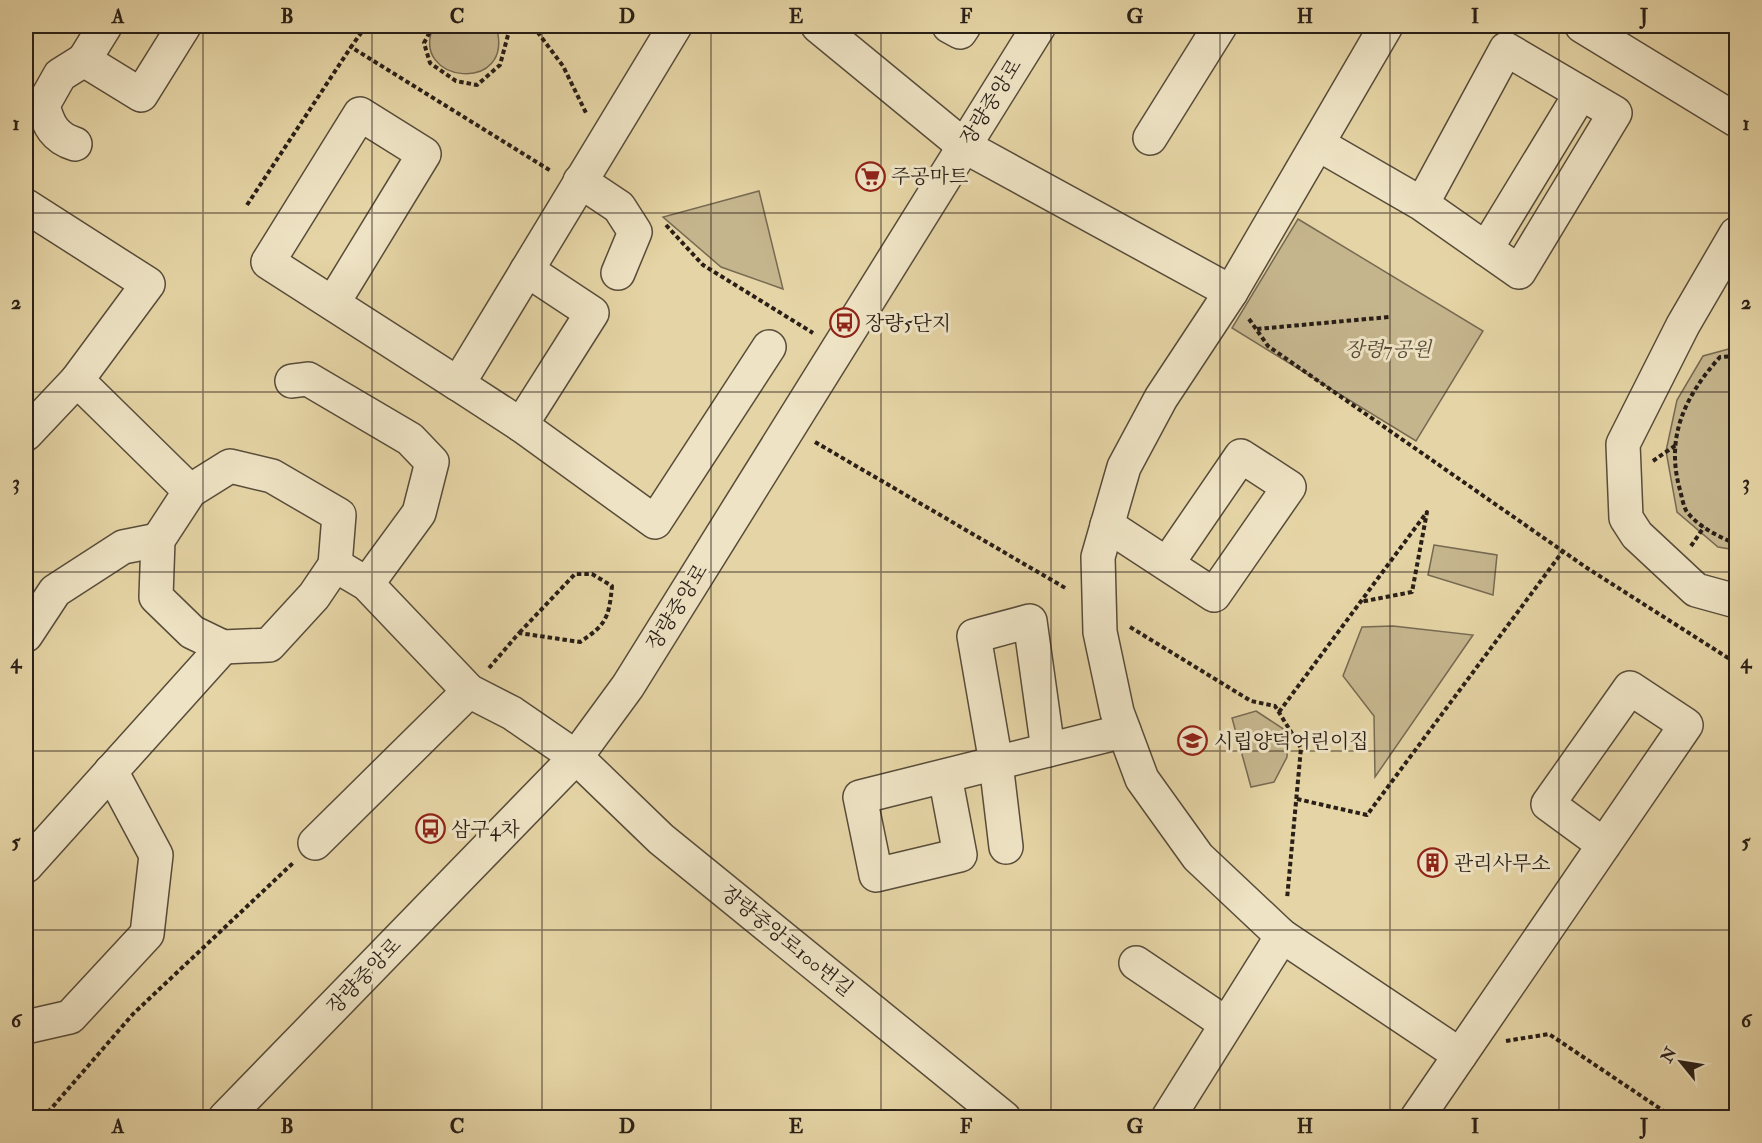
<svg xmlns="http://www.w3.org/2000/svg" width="1762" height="1143" font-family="'IM FELL Double Pica','Noto Serif KR',serif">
  <rect width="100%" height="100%" fill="#e5d4a5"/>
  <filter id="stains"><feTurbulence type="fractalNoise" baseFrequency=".00333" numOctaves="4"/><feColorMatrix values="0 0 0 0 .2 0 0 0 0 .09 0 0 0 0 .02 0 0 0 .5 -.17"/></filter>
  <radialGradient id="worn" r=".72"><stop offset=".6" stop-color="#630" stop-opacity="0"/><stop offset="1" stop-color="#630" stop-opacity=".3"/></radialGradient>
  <g fill="#c5b58d" stroke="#776a52" stroke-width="1.5">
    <path d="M434,26H496C517,96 407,83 434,26Z"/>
    <path d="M759,191L783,289L721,267L663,217Z"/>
    <path d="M1298,219L1483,331L1416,441L1232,328Z"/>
    <path d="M1736,347V550L1718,547L1677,512L1666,451L1677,400L1703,356Z"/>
    <path d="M1434,545L1497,555L1493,595L1428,575Z"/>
    <path d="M1393,626L1473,635L1375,777L1374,716L1343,676L1362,627Z"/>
    <path d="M1256,711L1288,732L1287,757L1274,782L1251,787L1232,718Z"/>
  </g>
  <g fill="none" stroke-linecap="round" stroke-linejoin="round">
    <defs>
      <g id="minor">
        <path d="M105,26L84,60L141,95L184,26"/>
        <path d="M675,26L458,384L521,425L655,522L769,347"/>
        <path d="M818,26L964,146L1231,292"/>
        <path d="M949,26L960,32L964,26"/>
        <path d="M1386,26L1231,292L1161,398L1124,467L1098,557L1100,632L1117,712L1142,779L1198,857L1282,936L1460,1055"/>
        <path d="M1582,26L1736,120"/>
        <path d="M1150,138L1220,26"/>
        <path d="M75,144C55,138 48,125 43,105L60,75L84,60"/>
        <path d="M1318,144L1422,204L1506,49L1615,113L1519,272L1422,204"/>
        <path d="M580,181L619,207L635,232L618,273"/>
        <path d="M26,206L148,284L77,380L190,491"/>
        <path d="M1736,234L1683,325L1623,444L1626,518L1637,535L1696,590L1736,601"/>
        <path d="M1486,249L1581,93"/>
        <path d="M333,303L424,154L360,114L268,262L458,384"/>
        <path d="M292,381L308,379L410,439L432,462L419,513L367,584"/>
        <path d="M521,425L592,313L527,270"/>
        <path d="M26,434L77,380"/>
        <path d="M230,466L272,476L339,515L335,565L314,596L269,645L223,647L192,632L156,597L158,540L190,491Z"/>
        <path d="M1107,525L1214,595L1289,487L1241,456L1167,564"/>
        <path d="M335,565L367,584L469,691L512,713L576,757L661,839L1004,1118"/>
        <path d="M26,635L55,591L123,547L158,540"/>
        <path d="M945,776L960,855L876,875L860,797L1124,731"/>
        <path d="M315,843L469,691"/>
        <path d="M1006,847L996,763L974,636L1030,621L1048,750"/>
        <path d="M26,866L223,647"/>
        <path d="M1136,963L1225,1023"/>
        <path d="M26,1027L70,1017L147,934L156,855L111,771"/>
        <path d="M225,1118L576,757L628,686L1039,26"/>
        <path d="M1168,1118L1282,936"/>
        <path d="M1417,1118L1686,725L1630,688L1548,804L1604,845"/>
      </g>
    </defs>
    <use href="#minor" stroke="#584c3a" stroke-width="36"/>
    <g stroke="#291f17" stroke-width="4" stroke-dasharray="4.5 3" stroke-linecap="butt">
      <path d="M366,26L351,47L551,171"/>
      <path d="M433,26L424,43L430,63L456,81L477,85L500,65L508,35L502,26"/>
      <path d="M533,26L563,66L587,115"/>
      <path d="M247,205L351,47"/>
      <path d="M666,225L703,265L813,333"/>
      <path d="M1249,319L1268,346L1587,568L1736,663"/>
      <path d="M1257,329L1389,317"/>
      <path d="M1736,356L1720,357C1685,396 1665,437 1680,490C1682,497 1683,506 1687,512C1700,528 1718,536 1736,544"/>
      <path d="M815,442L1067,589"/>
      <path d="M1653,461L1676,445"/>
      <path d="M1691,546L1704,527"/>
      <path d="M1130,627L1251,701L1275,706L1301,748L1287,899"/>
      <path d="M489,668L519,633L580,642C606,625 609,618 612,586L592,574H575L519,633"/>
      <path d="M1279,712L1427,512L1412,592L1360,602"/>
      <path d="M1297,799L1367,815L1563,551"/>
      <path d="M1506,1041L1549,1034L1674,1118"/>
      <path d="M43,1118L133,1014L294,862"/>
    </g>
    <use href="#minor" stroke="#eee3c4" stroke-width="33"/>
  </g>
  <path fill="none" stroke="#291f17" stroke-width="1.5" stroke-opacity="0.55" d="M203,26V1118M372,26V1118M542,26V1118M711,26V1118M881,26V1118M1051,26V1118M1220,26V1118M1390,26V1118M1559,26V1118M26,213H1736M26,392H1736M26,572H1736M26,751H1736M26,930H1736"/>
  <defs>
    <symbol id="supermarket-ring" viewBox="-11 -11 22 22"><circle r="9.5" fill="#eee3c4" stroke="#8f2418" stroke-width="1.5"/><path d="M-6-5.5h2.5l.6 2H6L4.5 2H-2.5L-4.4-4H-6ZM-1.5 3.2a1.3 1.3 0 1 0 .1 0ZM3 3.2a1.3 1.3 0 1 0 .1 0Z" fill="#8f2418"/></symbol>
    <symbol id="bus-ring" viewBox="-11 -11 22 22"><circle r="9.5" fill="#eee3c4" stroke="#8f2418" stroke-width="1.5"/><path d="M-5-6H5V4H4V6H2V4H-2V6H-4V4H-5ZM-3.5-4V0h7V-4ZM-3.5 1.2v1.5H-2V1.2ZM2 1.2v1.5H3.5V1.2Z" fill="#8f2418"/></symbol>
    <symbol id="school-ring" viewBox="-11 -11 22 22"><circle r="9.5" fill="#eee3c4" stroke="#8f2418" stroke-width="1.5"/><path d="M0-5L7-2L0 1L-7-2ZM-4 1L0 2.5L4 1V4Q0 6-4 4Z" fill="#8f2418"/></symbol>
    <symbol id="building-ring" viewBox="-11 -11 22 22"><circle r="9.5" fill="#eee3c4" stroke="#8f2418" stroke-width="1.5"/><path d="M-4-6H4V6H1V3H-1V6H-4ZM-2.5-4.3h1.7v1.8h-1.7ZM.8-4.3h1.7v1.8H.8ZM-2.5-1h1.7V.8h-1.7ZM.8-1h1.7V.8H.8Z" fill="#8f2418"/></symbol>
  </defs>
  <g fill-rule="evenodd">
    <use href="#supermarket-ring" x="854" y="160" width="33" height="33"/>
    <use href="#bus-ring" x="828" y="306" width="33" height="33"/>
    <use href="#school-ring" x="1176" y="724" width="33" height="33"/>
    <use href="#bus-ring" x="414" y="812" width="33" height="33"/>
    <use href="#building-ring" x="1416" y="846" width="33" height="33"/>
  </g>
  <g text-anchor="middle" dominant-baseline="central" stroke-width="6" stroke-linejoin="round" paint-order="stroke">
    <g font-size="20" fill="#291f17" stroke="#eee3c4">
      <text transform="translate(991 102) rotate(-58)">장량중앙로</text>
      <text transform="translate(677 607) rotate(-58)">장량중앙로</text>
      <text transform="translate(787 941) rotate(39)">장량중앙로100번길</text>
      <text transform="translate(364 976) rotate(-46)">장량중앙로</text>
    </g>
    <g font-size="20" fill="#291f17" stroke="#eee3c4" text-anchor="start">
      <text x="891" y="176">주공마트</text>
      <text x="865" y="323">장량5단지</text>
      <text x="1214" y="741">시립양덕어린이집</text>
      <text x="451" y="829">삼구4차</text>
      <text x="1454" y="863">관리사무소</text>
    </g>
    <g font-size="20" font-style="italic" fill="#584c3a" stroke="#eee3c4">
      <text x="1388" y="349">장령7공원</text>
    </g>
  </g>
  <rect width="1762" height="1143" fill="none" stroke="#e5d4a5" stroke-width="66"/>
  <g transform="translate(1681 1062) rotate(300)" stroke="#eee3c4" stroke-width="4.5" paint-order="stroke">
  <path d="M0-4.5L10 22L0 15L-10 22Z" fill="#291f17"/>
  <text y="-9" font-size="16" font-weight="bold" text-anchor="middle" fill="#291f17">N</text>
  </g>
  <rect x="33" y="33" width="1696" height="1077" fill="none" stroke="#291f17" stroke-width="2"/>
  <g font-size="20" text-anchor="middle" font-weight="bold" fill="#291f17">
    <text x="118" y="23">A</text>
    <text x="287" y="23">B</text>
    <text x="457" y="23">C</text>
    <text x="627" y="23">D</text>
    <text x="796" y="23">E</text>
    <text x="966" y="23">F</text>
    <text x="1135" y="23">G</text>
    <text x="1305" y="23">H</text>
    <text x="1475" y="23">I</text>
    <text x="1644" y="23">J</text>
    <text x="16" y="130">1</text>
    <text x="1746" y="130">1</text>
    <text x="16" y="309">2</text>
    <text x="1746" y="309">2</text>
    <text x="16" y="489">3</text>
    <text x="1746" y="489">3</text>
    <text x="16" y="668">4</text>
    <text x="1746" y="668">4</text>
    <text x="16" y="848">5</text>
    <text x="1746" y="848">5</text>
    <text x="16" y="1027">6</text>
    <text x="1746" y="1027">6</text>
    <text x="118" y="1133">A</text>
    <text x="287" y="1133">B</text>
    <text x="457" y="1133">C</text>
    <text x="627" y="1133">D</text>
    <text x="796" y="1133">E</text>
    <text x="966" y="1133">F</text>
    <text x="1135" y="1133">G</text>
    <text x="1305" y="1133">H</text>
    <text x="1475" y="1133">I</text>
    <text x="1644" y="1133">J</text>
  </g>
  <rect width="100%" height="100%" filter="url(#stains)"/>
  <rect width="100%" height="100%" fill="url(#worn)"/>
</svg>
